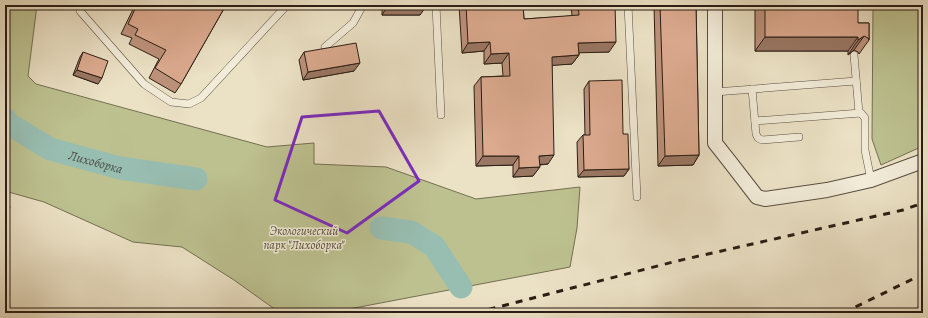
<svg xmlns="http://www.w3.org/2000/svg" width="928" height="318" font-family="Alegreya,serif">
  <rect width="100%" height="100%" fill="#ebe1c5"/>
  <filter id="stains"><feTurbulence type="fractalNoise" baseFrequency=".005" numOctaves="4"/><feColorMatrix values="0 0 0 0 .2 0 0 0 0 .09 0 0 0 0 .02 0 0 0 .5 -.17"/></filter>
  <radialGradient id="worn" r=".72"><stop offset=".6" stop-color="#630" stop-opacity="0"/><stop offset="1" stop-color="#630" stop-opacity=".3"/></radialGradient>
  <g fill="#bdc190" stroke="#746f52">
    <path d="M5,5H37L28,76L36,84L267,147L314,143V164L386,167L476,199L580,187L577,228L570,267L328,313H280L234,280L182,247L133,242L44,202L5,191Z"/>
    <path d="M873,5H923V146L881,165L872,139Z"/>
  </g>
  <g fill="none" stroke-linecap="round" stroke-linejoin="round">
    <g stroke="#98beb2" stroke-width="23">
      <path id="s1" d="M5,119L9,124L50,149L120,168L196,179"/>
      <path d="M381,228L411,232L434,246L461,287"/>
    </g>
    <defs>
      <g id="lane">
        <path d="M436,5L441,115"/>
        <path d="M628,5L637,197"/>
        <path d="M80,11L144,84L171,102L189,104L201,98L287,5"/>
        <path d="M325,47L353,23L363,5"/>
        <path d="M854,55L859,113"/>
        <path d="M752,89L756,134L758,138L762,140L799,137"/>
        <path d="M715,92L856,81"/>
        <path d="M755,121L861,113L865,118V150L871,180"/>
      </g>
      <path id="street" d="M715,5V143L730,162L757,197L765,199L827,190L871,180L923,161"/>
    </defs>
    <use href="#lane" stroke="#5a4e41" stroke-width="8"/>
    <use href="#street" stroke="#5a4e41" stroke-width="16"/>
    <use href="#lane" stroke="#f2ecd9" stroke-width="7"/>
    <use href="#street" stroke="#f2ecd9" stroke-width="14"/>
    <g stroke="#2a1d15" stroke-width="3" stroke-dasharray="7 7" stroke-linecap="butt">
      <path d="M475,313L677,261L903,210L923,203"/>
      <path d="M843,313L923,274"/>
      <path d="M905,313L923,306"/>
    </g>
  </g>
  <g fill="#bd927b" stroke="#2a1d15">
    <path d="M135,5H226L181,84L175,93L149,78L159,59L129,44L132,38L121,34Z"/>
    <path d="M382,5H425L420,15H382Z"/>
    <path d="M459,5H523L524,19L572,16L571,5H615L609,52H579V55L572,64L552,65L548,164L540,165L533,176L513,177V165L476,166L474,86L481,77L503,76L502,63L484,64V51L462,53Z"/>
    <path d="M654,5H696L699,155L693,165L658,166Z"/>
    <path d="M755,5H792V9L858,23H869V40L859,54L858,52L854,50L848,55V51H755Z"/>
    <path d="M83,52L98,84L73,75L80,57Z"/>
    <path d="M304,52L354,71L303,80L299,60Z"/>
    <path d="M589,81L623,134L629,169L624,176L578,177L577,142L583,135H585L584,89Z"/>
  </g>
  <g fill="#9a7764" stroke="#2a1d15">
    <path d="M387,7L425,8L420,15H382Z"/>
    <path d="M864,36L854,50L848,55L858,40Z"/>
    <path d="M765,37H858L848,51H755Z"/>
    <path d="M490,42L484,51L462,53L468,43Z"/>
    <path d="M616,42L609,52L572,53L578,43Z"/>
    <path d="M509,53L502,63L484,64L491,54Z"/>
    <path d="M579,55L572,64L545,66L552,57Z"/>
    <path d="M360,63L354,71L303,80L308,72Z"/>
    <path d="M77,70L102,78L98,84L73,75Z"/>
    <path d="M554,155L548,164L533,165L539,156Z"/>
    <path d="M699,155L693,165L658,166L665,156Z"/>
    <path d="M483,156H519L513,165L476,166Z"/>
    <path d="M540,167L533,176L513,177L519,168Z"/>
    <path d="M629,169L624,176L578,177L584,170Z"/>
    <path d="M10,207L6,213H5V209Z"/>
  </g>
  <g fill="#dcaa8f" stroke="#2a1d15">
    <path d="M137,5H226L181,84L155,68L166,50L135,35L138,29L128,24Z"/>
    <path d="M387,5H425V8L387,7Z"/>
    <path d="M466,5H523L524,19L579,15L578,5H615L616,42L578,43L579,55L552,57L554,155L539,156L540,167L519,168V156H483L481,77L510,76L509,53L491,54L490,42L468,43Z"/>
    <path d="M660,5H696L699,155L665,156Z"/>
    <path d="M765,5H792V9H858V23H869V40L868,38L864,36L858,40V37H765Z"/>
    <path d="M356,43L360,63L308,72L304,52Z"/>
    <path d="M83,52L108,61L102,78L77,70Z"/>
    <path d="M622,80L623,134H628L629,169L584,170L583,135H590L589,81Z"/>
    <path d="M5,197L10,207L5,209Z"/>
  </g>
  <path fill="none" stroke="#7b2cbf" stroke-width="3" stroke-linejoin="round" d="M379,111L419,181L347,233L275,200L302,117Z"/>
  <g text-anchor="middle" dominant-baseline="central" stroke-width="3" stroke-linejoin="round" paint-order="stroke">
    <g font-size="12" font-style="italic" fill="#564e3a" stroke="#f2ecd9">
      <text x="304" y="231">Экологический<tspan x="304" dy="14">парк "Лихоборка"</tspan></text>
    </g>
    <g font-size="13" font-style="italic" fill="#4b4d44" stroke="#f2ecd9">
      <text stroke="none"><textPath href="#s1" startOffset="102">Лихоборка</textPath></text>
    </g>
  </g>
  <rect width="928" height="318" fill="none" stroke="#ebe1c5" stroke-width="20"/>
  <rect x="6" y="6" width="916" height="306" fill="none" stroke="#2a1d15" stroke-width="2"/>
  <rect x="10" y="10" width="908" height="298" fill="none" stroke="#2a1d15"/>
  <rect width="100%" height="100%" filter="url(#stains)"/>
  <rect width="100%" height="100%" fill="url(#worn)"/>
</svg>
